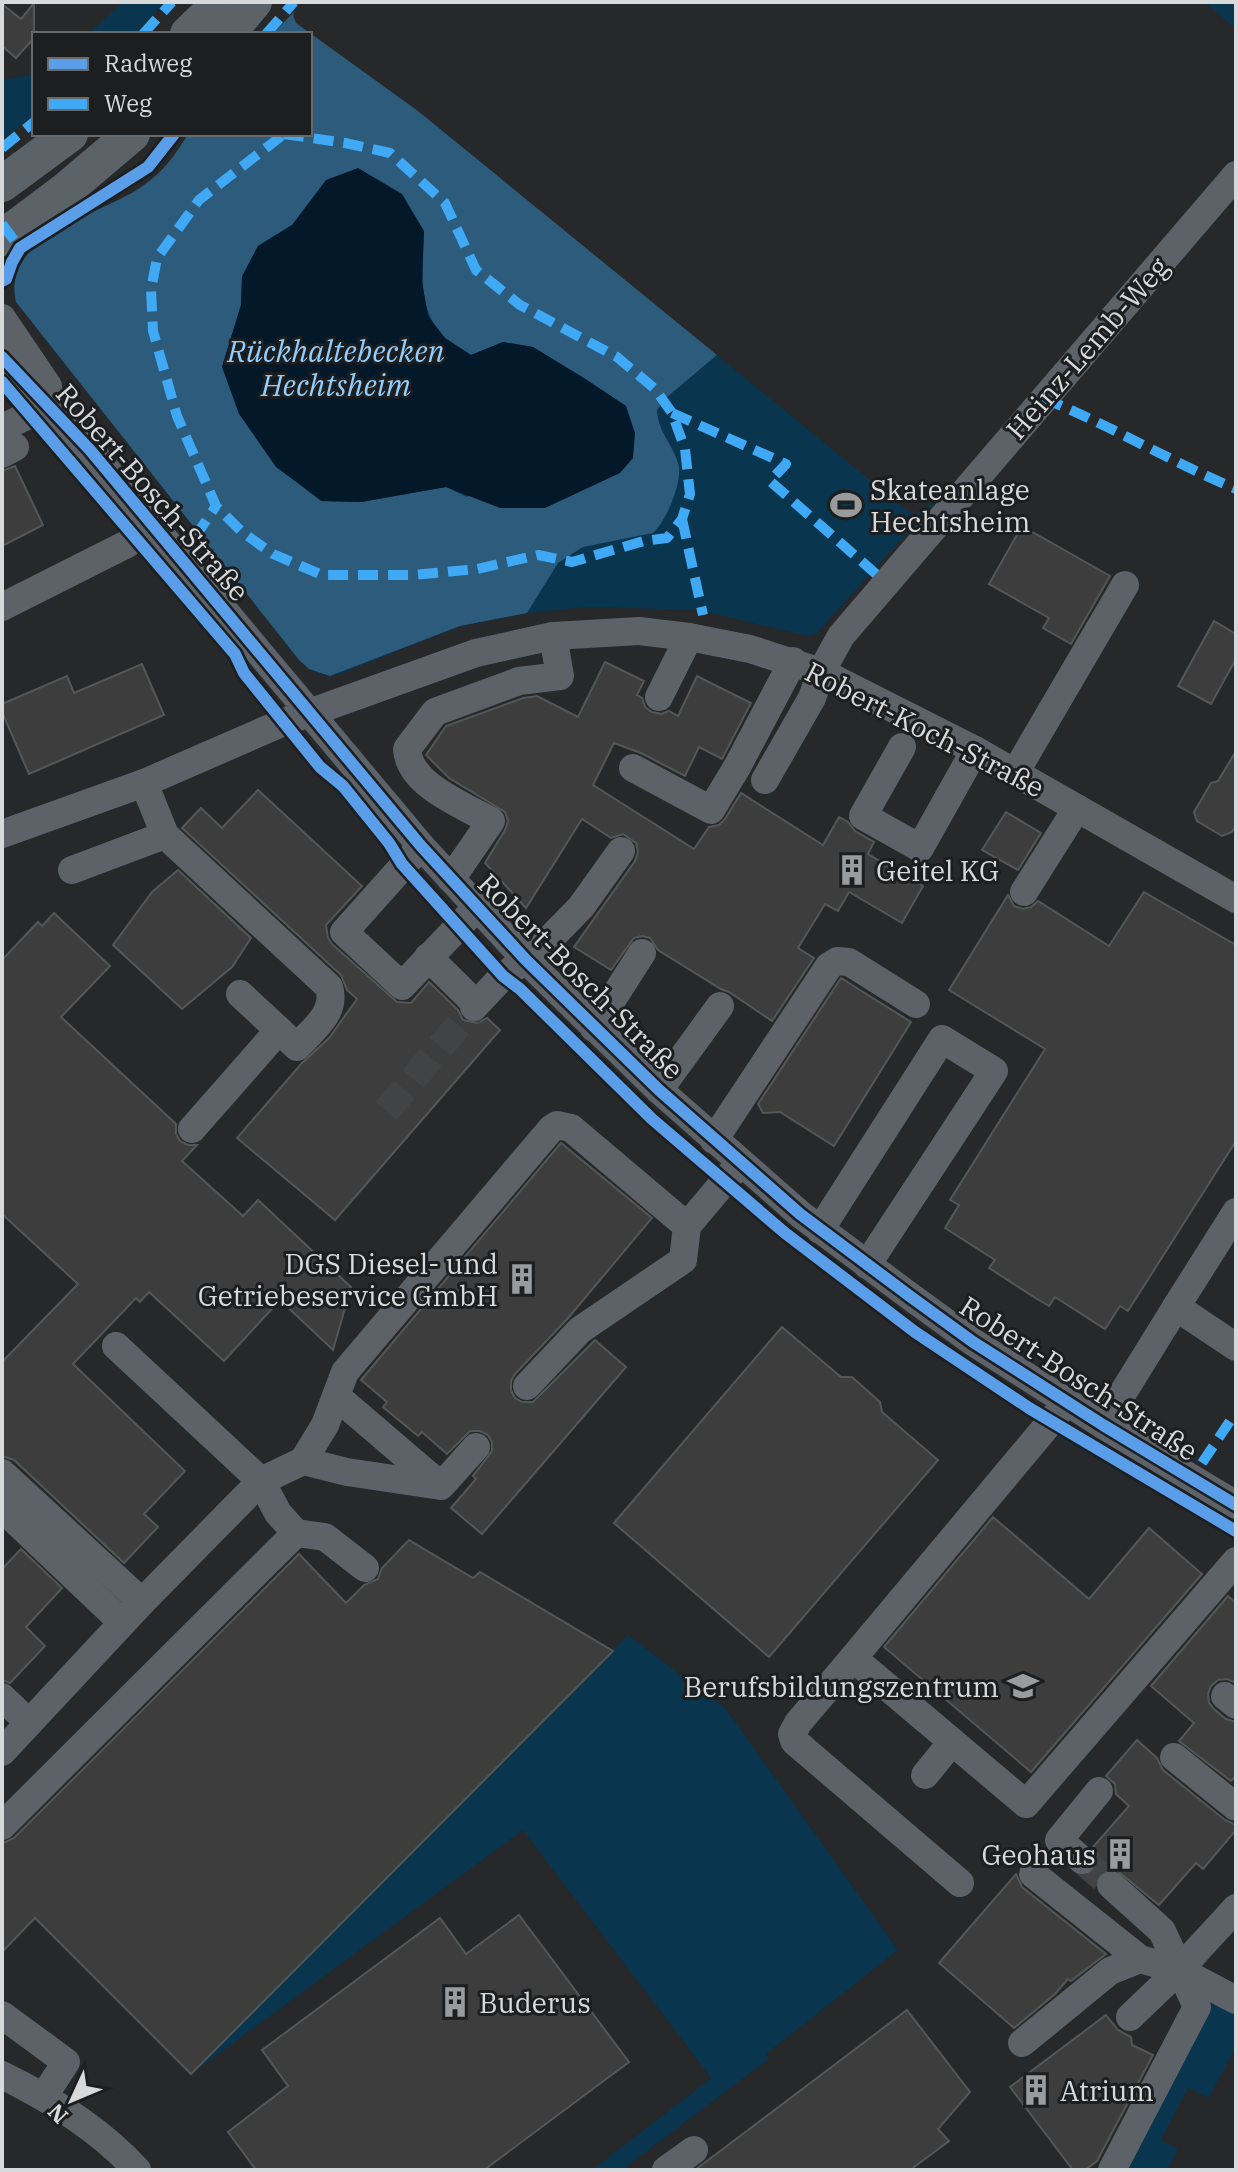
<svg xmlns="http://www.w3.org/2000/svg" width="1238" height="2172" font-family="'IBM Plex Serif',serif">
  <rect width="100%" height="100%" fill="#262829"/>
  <g fill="#09354f">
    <path d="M123,2H165L136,34H88Z"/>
    <path d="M1204,2H1236V29Z"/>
    <path d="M34,74V115L2,140V80Z"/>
    <path d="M188,134H310L705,365L717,355L914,516L942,494L817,633L807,636L699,610L588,607L526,613L460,626L339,674C321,678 311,671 299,660L16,302C0,234 106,214 144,185C164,171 176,154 188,134Z"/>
    <path d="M36,425L127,532L122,534L31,427Z"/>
    <path d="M143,551L234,656L229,660L138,553Z"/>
    <path d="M340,788L387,844L383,848L336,792Z"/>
    <path d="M551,1024L648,1117L705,1168L702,1173L604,1083L548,1028Z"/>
    <path d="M792,1241L896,1320L893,1324L789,1245Z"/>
    <path d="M930,1345L1018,1405L1015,1409L927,1350Z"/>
    <path d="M1059,1431L1236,1534V1540L1056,1435Z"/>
    <path d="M628,1635L726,1709L898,1950L766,2054L769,2059L622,2170H592L711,2078L523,1830L191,2074Z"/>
    <path d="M1214,2002L1236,2014V2046L1209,2098L1188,2088L1161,2140L1178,2149L1167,2170H1123Z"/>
  </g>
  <path fill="#2d5b7c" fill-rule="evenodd" d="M295,11L293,15L296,23L418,111L717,355L667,397L657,410C658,432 672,443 678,463C684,479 666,522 653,533L583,547L558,563L527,613L460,626L330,676L309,669L299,660L16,302C0,234 106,214 144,185C164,171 176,154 188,134H310V34H272ZM292,225L424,231C423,267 416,310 445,338C452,344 463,349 471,355L503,342L533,347L626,406L467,497L446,487L361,502L321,501L276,466L222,367L241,305L242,276L258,246Z"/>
  <path fill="#031829" d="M358,168L402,194L424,231L422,282L428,316L445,338L471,355L503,342L533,347L584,378L626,406L635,433L633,458L620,473L545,508H500L446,487L361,502L322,501L276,467L239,414L222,367L241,305L242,277L258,246L292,225L326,180Z"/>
  <g fill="#3d3d3d" stroke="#555656" stroke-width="2">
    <path d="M34,3V38L16,58L2,46V4L21,19Z"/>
    <path d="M15,466L43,525L2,546V471Z"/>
    <path d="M1022,526L1110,576L1071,644L1043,628L1049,618L989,584Z"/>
    <path d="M1214,621L1236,634V659L1211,704L1178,686Z"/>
    <path d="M605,662L644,681L637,695L642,698L645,707L652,712L661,714L669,711L678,716L697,676L751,703L722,759L699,747L685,776L641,753L614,743L593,785L694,849L709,827L719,825L725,819L741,793L823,845L839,817L848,822L855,831L874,842L868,854L923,886L902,923L849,892L838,911L825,904L798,948L814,958L772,1021L729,992L721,989L658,950L650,938L642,936L634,938L611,970L574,947L635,861L638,852L636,843L623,834L611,838L582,819L526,908L485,863L505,830L508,821L505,812L449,778L426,755L446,726L523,698L537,696L578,717Z"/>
    <path d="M142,664L164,715L29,774L2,712V704L67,676L74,693Z"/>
    <path d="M1236,751V825L1232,832L1222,836L1197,821L1194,812L1211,783L1218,781Z"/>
    <path d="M258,790L362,886L326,925L328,938L332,944L397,1002L411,1003L429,982L458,1010L463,1020L478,1023L487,1018L500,1030L335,1220L237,1138L302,1063L329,1038L357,999L347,990L341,975L182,828L201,808L222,828Z"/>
    <path d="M1006,812L1041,833L1018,870L982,850Z"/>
    <path d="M178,870L251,938L232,967L182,1009L113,945L152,892Z"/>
    <path d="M1144,892L1236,945V1141L1128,1311L1120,1306L1105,1329L1055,1297L1049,1306L1037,1299L989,1268L995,1260L945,1228L959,1205L950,1200L1045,1049L949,990L1008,895L1014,906L1023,909L1031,907L1038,901L1109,946Z"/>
    <path d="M54,913L110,966L61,1017L176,1124V1134L180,1141L188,1145H197L182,1161L243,1216L258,1200L351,1287L333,1350L280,1300L224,1361L149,1292L140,1302L136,1298L73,1364L185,1471L144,1514L158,1527L124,1563L14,1460L2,1456V1362L78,1284L2,1214V960L38,922L42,926Z"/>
    <path d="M841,978L911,1022L834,1146L780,1112L763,1113L758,1104Z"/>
    <path d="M561,1143L652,1218L569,1317L515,1374L511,1381V1390L515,1398L522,1402H533L595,1340L626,1367L482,1534L451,1508L476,1479L473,1476L492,1451V1442L488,1435L480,1431H470L447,1454L422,1432L418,1436L383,1407L387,1402L361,1380Z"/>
    <path d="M782,1327L841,1377H852L880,1402L882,1412L938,1460L769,1657L614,1523Z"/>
    <path d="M993,1517L1089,1599L1149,1528L1202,1574L1031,1772L884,1647Z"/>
    <path d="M409,1540L473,1578L480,1572L613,1651L191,2074L35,1918L2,1952L3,1843L14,1838L299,1554L346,1603L364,1585L378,1579L382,1568Z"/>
    <path d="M21,1549L62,1588L26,1627L45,1646L10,1683L2,1680V1569Z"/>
    <path d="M1228,1596L1236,1603V1683L1227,1679L1218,1680L1211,1686L1208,1694L1209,1703L1214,1709L1226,1719L1236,1722V1776L1231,1781L1179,1741L1194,1723L1151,1686Z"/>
    <path d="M1137,1740L1157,1758L1163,1770L1225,1820L1236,1825V1830L1203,1869L1196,1863L1159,1905L1115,1869H1107L1099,1873L1094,1885L1084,1876L1094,1872L1098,1864V1855L1093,1847L1129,1806L1116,1794L1115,1784L1106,1776Z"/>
    <path d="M1016,1874L1022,1887L1106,1954L1071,1981L1068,1979L1055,1994L1014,2028L939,1963Z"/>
    <path d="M519,1915L629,2062L484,2170H256L228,2132L288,2086L262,2050L440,1918L466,1954Z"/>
    <path d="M907,2010L970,2092L938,2129L949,2141L910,2170H695Z"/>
    <path d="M1106,2015L1118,2030L1131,2037L1132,2045L1153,2055L1097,2161L1085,2170H1073L1010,2087Z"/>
  </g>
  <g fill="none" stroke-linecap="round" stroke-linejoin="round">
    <g stroke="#414344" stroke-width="28" stroke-dasharray="28 14" stroke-linecap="butt">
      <path d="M386,1111L474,1007"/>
      <path d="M1082,1860L1111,1885"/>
    </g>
    <g stroke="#5c6267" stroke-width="28">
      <path d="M2,318L48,386"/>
      <path d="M2,357L90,450L421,846L526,960L659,1090L800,1214L911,1297L973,1342L1103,1425L1236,1505"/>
      <path d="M2,428L58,401"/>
      <path d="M2,454L15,447"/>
      <path d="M2,607L127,544L152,524"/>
      <path d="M659,697L689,637"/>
      <path d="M902,747L863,816L920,848L975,750"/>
      <path d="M633,768L711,810L737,767L793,661"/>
      <path d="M1015,773L1125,585"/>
      <path d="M765,780L812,698L821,672L841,636L1236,175"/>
      <path d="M2,834L144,783L284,722L476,653L553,636L639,631L689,637L750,649L821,672L975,750L1236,899"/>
      <path d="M165,835L329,987C337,1013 313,1029 297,1047L240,994"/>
      <path d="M421,846L344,932L402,986L477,907"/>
      <path d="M72,870L165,835L144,783"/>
      <path d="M451,879L491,821C463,805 409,785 407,749L435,712L519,681L560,676L553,636"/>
      <path d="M1024,892L1077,808"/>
      <path d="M428,957L476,1004"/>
      <path d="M474,1007L503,976L540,949L581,907L621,851"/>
      <path d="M594,1028L642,953"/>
      <path d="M659,1090L720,1006"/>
      <path d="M192,1129L279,1030"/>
      <path d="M714,1140L829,966L837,961L849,962L916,1004"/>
      <path d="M820,1230L942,1039L994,1071L867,1265"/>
      <path d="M1176,1307L1236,1212"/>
      <path d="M116,1346L261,1481L278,1513L296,1533L325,1537L365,1568"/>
      <path d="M527,1386L580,1330L683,1260L687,1226L740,1163"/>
      <path d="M336,1396L440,1485"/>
      <path d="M1067,1402L853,1658L1026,1804L1236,1561"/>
      <path d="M1103,1425L1176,1307L1236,1347"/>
      <path d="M303,1461L325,1425L345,1372L551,1129L557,1125L571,1128L687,1226"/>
      <path d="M303,1461L347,1472L441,1486L476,1447"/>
      <path d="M2,1473L142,1602"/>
      <path d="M2,1508L122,1622"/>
      <path d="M853,1658L798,1723L792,1734L794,1741L960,1883"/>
      <path d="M1225,1696L1236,1705"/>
      <path d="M2,1697L29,1723"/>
      <path d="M2,1752L142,1602L261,1481L303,1461"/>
      <path d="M1174,1757L1236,1807"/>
      <path d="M925,1775L952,1742"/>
      <path d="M2,1826L296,1533"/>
      <path d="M1082,1860L1059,1840L1099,1791"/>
      <path d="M1033,1874L1140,1959L1179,1970L1236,2000"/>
      <path d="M1111,1885L1162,1931L1197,2007L1112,2170"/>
      <path d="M2,2015L66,2062L44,2096"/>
      <path d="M1130,2017L1179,1970L1236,1908"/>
      <path d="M1022,2043L1110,1971L1140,1959"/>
      <path d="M2,2075C51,2099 100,2129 137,2170"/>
      <path d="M666,2170L694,2150"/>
    </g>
    <g stroke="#5b6369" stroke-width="36">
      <path d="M188,34L221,2"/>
      <path d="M227,34L254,2"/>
      <path d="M2,184L70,134"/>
      <path d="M2,238L67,189L132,134"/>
    </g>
    <g stroke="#3fa9f5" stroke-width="10" stroke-dasharray="20 10" stroke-linecap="butt">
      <path d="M143,34L172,2"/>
      <path d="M266,34L294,2"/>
      <path d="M284,134L345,143L390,153L445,203L476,270L520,305L617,357L655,389L672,413L685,449L690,494L682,519L667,538L644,541L572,562L538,555L477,569L413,575H322L273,554L242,532L216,506L177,416L153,331L151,290L157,258L199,200Z"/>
      <path d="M2,148L34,122"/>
      <path d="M2,224L20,248"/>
      <path d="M1043,398C1109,425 1170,461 1236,489"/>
      <path d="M672,413L786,464L770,481L876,574"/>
      <path d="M682,519L703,615"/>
      <path d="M195,537L216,506"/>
      <path d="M1202,1463L1232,1418"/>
    </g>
    <defs>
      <g id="cycleway">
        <path d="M2,281L6,279L12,262L20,248L148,167L174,134"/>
        <path d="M2,357L90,450L421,846L526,960L659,1090L800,1214L911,1297L973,1342L1103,1425L1236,1505"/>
        <path d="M2,382L235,654L244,673L320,767L343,786L389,843L402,864L503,976L520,989L652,1119L785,1233L915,1332L1029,1408L1236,1531"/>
      </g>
    </defs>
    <use href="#cycleway" stroke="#1c1e20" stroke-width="17"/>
    <use href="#cycleway" stroke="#5a9eea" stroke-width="12"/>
  </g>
  <defs>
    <symbol id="stadium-bare" viewBox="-9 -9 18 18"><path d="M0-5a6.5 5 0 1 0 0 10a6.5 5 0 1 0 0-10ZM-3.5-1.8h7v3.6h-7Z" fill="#999b9c" stroke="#1c1e20" stroke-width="2.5" paint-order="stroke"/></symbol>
    <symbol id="building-bare" viewBox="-9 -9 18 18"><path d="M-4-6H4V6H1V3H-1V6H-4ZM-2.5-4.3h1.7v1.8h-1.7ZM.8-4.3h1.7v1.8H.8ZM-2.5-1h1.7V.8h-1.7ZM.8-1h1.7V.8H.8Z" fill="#999b9c" stroke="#1c1e20" stroke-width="2.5" paint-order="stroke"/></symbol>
    <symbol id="university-bare" viewBox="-9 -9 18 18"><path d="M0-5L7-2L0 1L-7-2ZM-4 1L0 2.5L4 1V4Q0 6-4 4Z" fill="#999b9c" stroke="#1c1e20" stroke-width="2.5" paint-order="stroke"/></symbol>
  </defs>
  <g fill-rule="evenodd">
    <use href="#stadium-bare" x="824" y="483" width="44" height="44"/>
    <use href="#building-bare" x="830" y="848" width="44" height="44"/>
    <use href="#building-bare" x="500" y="1257" width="44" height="44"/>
    <use href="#university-bare" x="1001" y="1664" width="44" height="44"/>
    <use href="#building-bare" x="1098" y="1832" width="44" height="44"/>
    <use href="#building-bare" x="433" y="1980" width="44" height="44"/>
    <use href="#building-bare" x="1014" y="2068" width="44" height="44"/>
  </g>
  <g text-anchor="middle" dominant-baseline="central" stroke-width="6" stroke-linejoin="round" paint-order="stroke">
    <g font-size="28" fill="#d7d9da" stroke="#1c1e20">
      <text transform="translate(1087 348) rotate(-49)">Heinz-Lemb-Weg</text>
      <text transform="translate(153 492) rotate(49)">Robert-Bosch-Straße</text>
      <text transform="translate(925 729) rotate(27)">Robert-Koch-Straße</text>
      <text transform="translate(581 976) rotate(45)">Robert-Bosch-Straße</text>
      <text transform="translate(1079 1378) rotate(33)">Robert-Bosch-Straße</text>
    </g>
    <g font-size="28" fill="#d7d9da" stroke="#1c1e20" text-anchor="start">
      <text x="870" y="489">Skateanlage<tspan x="870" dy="32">Hechtsheim</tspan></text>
      <text x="876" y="870">Geitel KG</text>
      <text x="498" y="1263" text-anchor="end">DGS Diesel- und<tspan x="498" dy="32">Getriebeservice GmbH</tspan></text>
      <text x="999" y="1686" text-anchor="end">Berufsbildungszentrum</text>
      <text x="1096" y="1854" text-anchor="end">Geohaus</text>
      <text x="479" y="2002">Buderus</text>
      <text x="1060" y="2090">Atrium</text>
    </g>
    <g font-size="30" font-style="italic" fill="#92cefc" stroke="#1c1e20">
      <text x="336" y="350">Rückhaltebecken<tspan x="336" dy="34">Hechtsheim</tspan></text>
    </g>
  </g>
  <rect width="1238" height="2172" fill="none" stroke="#d7d9da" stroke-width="8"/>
  <rect x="32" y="32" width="280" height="104" fill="#1c1e20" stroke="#67696a" stroke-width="2"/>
  <rect x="48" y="58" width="40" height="12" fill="#5a9eea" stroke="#67696a" stroke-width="2"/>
  <text x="104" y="72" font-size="24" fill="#d7d9da">Radweg</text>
  <rect x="48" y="98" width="40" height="12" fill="#3fa9f5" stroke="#67696a" stroke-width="2"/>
  <text x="104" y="112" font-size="24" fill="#d7d9da">Weg</text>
  <g transform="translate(72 2100) rotate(226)" stroke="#1c1e20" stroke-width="6" paint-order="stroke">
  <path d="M0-6L14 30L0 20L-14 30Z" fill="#d7d9da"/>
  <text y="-12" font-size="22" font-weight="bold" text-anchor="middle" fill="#d7d9da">N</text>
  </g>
</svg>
